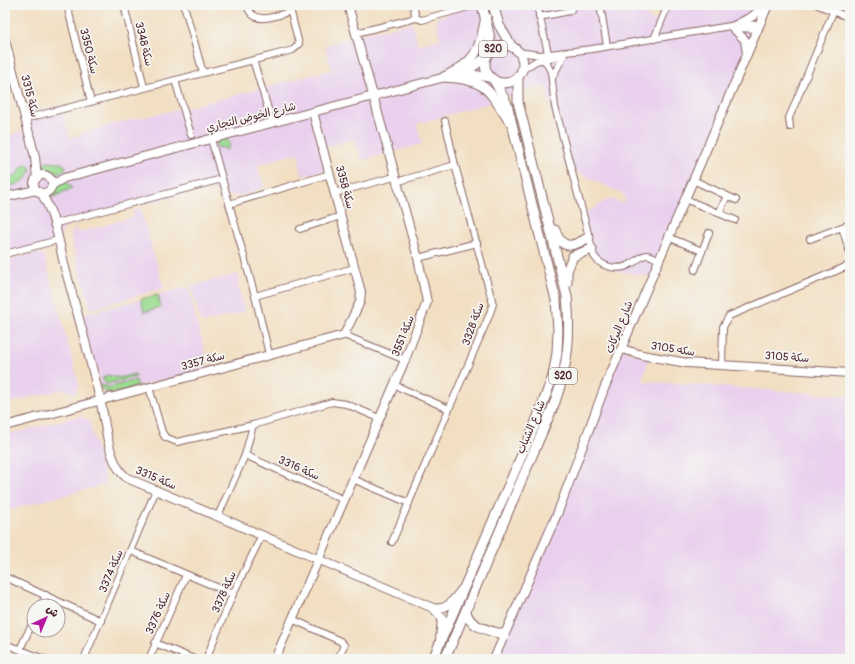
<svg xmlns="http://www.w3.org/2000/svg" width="855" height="664" font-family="Pangolin,'Playpen Sans Arabic',sans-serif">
  <rect width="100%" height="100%" fill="#f6f6f2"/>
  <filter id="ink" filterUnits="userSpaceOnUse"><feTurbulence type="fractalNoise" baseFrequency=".025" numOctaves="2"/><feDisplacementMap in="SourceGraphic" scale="8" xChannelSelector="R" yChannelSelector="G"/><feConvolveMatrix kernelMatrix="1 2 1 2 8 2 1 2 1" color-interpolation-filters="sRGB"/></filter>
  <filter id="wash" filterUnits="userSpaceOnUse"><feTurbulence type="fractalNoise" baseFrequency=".012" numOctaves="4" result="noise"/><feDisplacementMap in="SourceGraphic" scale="16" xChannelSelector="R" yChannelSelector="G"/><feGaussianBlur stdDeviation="0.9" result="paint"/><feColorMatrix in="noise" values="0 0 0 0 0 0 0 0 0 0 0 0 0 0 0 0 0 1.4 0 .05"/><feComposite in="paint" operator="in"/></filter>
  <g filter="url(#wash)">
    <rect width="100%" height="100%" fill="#f2dfc2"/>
    <g fill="#e9d1ed">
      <path d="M549,5H619L647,16L655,22L665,5H769L651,277L615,271L593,257L579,217L610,198L620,203L626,201L623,194L564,166L546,86L528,89L489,103L417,124L422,144L362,160L355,138L322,149L326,166L323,171L302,176L298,153L257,165L264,187L241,196L223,195L210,188L131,207L66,226L56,243L5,256V137L24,130L20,114L61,106L70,138L112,124L185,108L332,70L325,46L371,32L412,23L418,45L440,39L436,18L470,7Z"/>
      <path d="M140,209L164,288L91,309L70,236L76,227L77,233L134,217L132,211Z"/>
      <path d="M38,252L44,255L79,385L75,394L63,389L10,403L5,412V261Z"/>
      <path d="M238,274L240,280L237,282L245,312L201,323L191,286Z"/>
      <path d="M188,287L209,368L108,394L102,393L80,315Z"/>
      <path d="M622,349L649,359L642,381L850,396V659H493Z"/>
      <path d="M80,416L89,421L106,484L5,511V435Z"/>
    </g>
    <g fill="#9cdd93" stroke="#737e5f">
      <path d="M226,138L230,143L227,150L221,147L217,148L216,141Z"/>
      <path d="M47,162L61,163L66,166L64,171L55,173L46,170L43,164Z"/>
      <path d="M29,165L31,170C27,181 20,183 9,187L7,178L16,175L23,166Z"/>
      <path d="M65,180L72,188L51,198L56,186Z"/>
      <path d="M158,295L161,307L144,312L141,299Z"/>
      <path d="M135,374L136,377L106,384L102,378L108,375L118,378Z"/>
      <path d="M136,380L138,386C125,389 106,400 99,385L110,387Z"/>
    </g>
  </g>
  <g filter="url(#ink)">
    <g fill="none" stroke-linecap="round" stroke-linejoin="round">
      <defs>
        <g id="street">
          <path d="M67,5L91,102"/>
          <path d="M124,5L144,87"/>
          <path d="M184,5L203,73"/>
          <path d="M247,5C253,27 276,16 291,11"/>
          <path d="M413,5L416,18"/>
          <path d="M537,5L548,53"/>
          <path d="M603,5L601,10L607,46"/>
          <path d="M818,5L850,18"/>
          <path d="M539,17L570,11L574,5"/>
          <path d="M416,18L422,20L475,5"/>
          <path d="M733,28L758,29"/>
          <path d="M356,33L416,18"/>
          <path d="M654,39L668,5"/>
          <path d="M518,52L540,55L592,49L742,24L760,25"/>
          <path d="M541,59L546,62L551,72L555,107L594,256C602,268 619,271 631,264C636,262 641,255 647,255C651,255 655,258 659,260"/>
          <path d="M253,60L272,122"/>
          <path d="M521,71L536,61L559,56"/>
          <path d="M552,78L564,55"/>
          <path d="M175,80L191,135"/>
          <path d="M24,119L293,50L299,44L289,5"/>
          <path d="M790,127L789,118L836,5"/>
          <path d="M211,139L255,296L269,354"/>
          <path d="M693,180L736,200"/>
          <path d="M396,182L455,165"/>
          <path d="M335,193L394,177"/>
          <path d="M685,199L735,220"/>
          <path d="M229,204L330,174"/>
          <path d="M719,213L727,196"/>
          <path d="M53,224L222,179"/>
          <path d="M842,227L850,253"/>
          <path d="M300,229L341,216"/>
          <path d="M668,237L702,251"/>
          <path d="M810,239L850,224"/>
          <path d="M5,254L58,240"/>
          <path d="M418,258L477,243"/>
          <path d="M695,270L709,233"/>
          <path d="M255,296L354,268"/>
          <path d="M344,335L405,360"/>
          <path d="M722,365L723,327L729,316L850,265"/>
          <path d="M394,385L449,409"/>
          <path d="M149,387L162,432L165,437L177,442L253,425L332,402L346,404L379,418"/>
          <path d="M245,455L344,500"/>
          <path d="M353,479L409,503"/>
          <path d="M218,516L245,455L253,425"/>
          <path d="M392,542L489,316L493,304L455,165L445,121"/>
          <path d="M131,551L233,594"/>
          <path d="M5,577L101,621"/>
          <path d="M41,606L46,595"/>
          <path d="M292,619L340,641L344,645L338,659"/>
          <path d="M155,643L194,659"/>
          <path d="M5,644L44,659"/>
          <path d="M20,649L34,620"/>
          <path d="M84,659L156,490"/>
          <path d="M149,659L186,575"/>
          <path d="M206,659L233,594L262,535"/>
        </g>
        <g id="secondary">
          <path d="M734,26L753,16L765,5"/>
          <path d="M733,28L745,40L747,54"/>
          <path d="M5,40L35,157L37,178"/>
          <path d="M462,75H476L491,78"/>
          <circle cx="43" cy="184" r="9"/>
          <path d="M52,185L64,178L135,159L468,71L486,57"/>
          <path d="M41,193C55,214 59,243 65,268C77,311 89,355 100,399C106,423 107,463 127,478L433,608C448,611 454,599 462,589"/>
          <path d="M5,197L36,190"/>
          <path d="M622,349L642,355L687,363L850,373"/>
          <path d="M5,426L344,335L360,302L361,292L313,112"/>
          <path d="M433,608L442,618L440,640"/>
          <path d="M275,659L405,360L427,302L418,258L348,5"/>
          <path d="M494,659L558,512L604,389L768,5"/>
        </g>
        <g id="primary">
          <path d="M482,5L490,38L489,53"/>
          <path d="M493,5L499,25L512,47"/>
          <circle cx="504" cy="64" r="19"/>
          <path d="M446,76C478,61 479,49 486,17"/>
          <path d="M444,77C485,79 488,88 509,121"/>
          <path d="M555,230C562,251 573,247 589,237"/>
          <path d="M567,283V271L573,256L592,249"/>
          <path d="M466,611C469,628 490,630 504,635"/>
          <path d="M433,659L534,427L553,376L557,353L558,330L556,300L507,104L494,80"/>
          <path d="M445,659L555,402C568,365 571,336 567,296L518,102V76"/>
        </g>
      </defs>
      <use href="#street" stroke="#856260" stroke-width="8"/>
      <use href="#secondary" stroke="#856260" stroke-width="10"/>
      <use href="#primary" stroke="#856260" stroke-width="11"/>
      <use href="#street" stroke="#fff" stroke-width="6"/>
      <use href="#secondary" stroke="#fff" stroke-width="8"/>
      <use href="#primary" stroke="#fff" stroke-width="9"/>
    </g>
  </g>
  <g text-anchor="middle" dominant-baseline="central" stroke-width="3.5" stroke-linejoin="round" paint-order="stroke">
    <g fill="#f6f6f2" stroke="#7e6067" stroke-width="1">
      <rect x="479" y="41" width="28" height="16" rx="3"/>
      <rect x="549" y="368" width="28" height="16" rx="3"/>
    </g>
    <g font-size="10" font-weight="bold" fill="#4a1f2b">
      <text x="493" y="49">S20</text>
      <text x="563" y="376">S20</text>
    </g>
    <g font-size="11" fill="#4a1f2b" stroke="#f6f6f2">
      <text transform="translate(144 44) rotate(76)">سكة 3348</text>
      <text transform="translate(89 51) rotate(76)">سكة 3350</text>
      <text transform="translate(30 96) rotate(76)">سكة 3315</text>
      <text transform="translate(251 117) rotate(-14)">شارع الخوض التجاري</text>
      <text transform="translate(345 187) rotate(75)">سكة 3358</text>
      <text transform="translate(473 324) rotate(-70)">سكة 3328</text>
      <text transform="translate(619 327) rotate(-68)">شارع البركات</text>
      <text transform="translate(403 336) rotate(-68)">سكة 3551</text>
      <text transform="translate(673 349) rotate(9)">سكه 3105</text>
      <text transform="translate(787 357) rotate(4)">سكة 3105</text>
      <text transform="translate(203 361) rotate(-15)">سكة 3357</text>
      <text transform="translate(531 427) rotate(-67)">شارع الشباب</text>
      <text transform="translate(299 468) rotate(24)">سكة 3316</text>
      <text transform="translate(156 478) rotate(23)">سكة 3315</text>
      <text transform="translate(111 571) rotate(-67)">سكة 3374</text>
      <text transform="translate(224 592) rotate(-66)">سكة 3378</text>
      <text transform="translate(158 613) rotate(-66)">سكة 3376</text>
    </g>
  </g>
  <rect width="855" height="664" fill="none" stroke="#f6f6f2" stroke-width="20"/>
  <g transform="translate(46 618) rotate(44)"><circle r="19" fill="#f6f6f2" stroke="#b1a0a2"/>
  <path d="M0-3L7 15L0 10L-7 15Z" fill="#b5179e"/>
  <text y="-6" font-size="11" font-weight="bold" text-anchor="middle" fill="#4a1f2b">ش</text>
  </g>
</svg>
